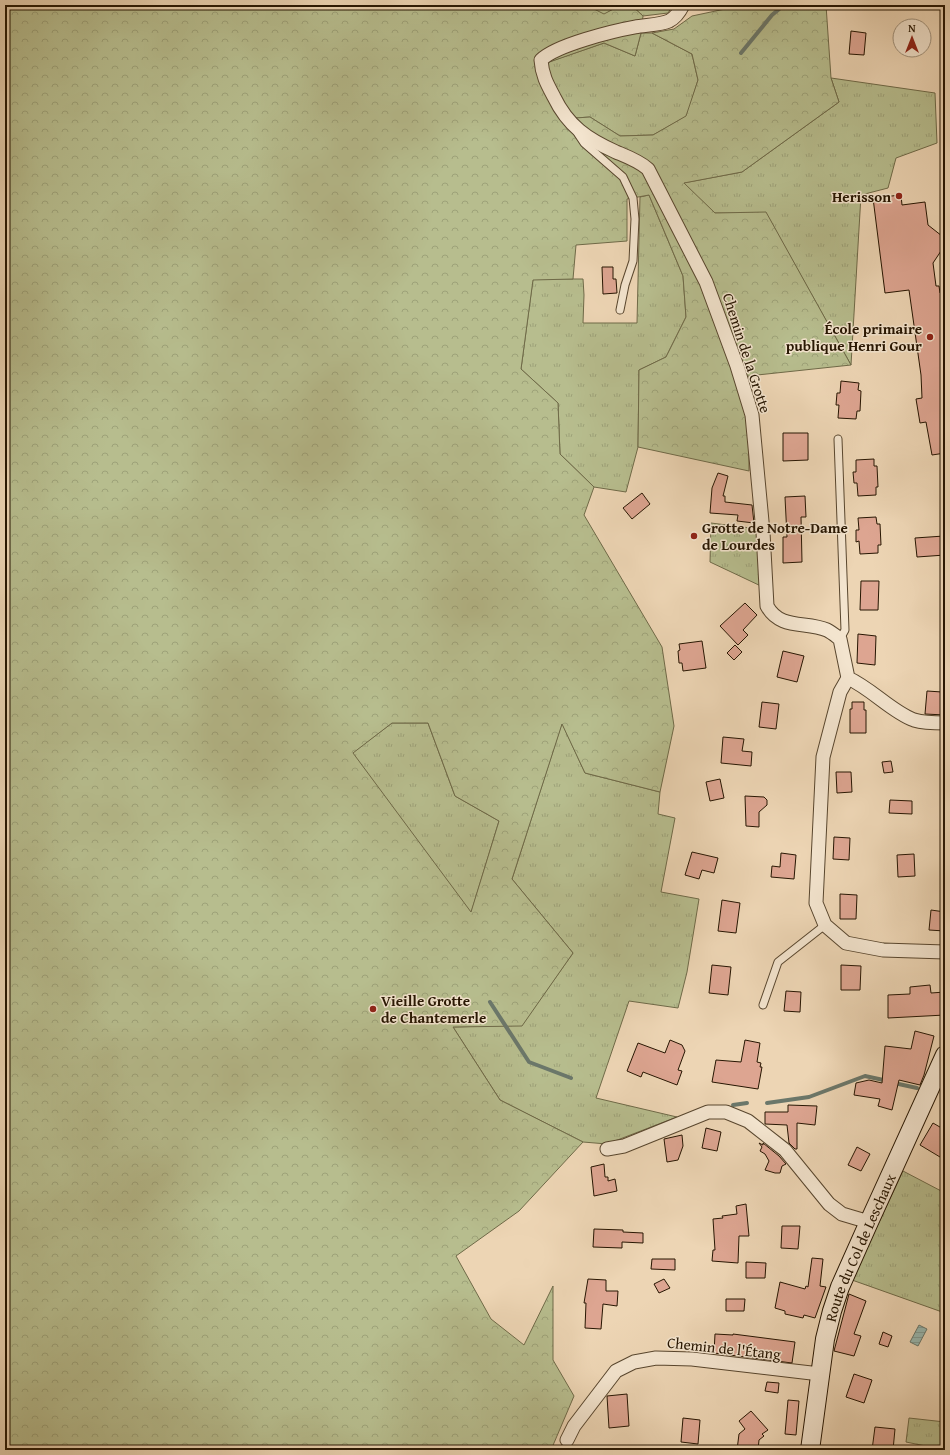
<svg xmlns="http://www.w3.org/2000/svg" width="950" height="1455" font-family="'Gentium Book Plus',serif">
  <defs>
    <pattern id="grass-tufts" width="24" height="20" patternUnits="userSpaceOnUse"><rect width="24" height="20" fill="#b7bd8e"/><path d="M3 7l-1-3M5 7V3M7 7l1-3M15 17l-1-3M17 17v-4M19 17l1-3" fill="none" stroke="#9da279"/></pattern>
    <pattern id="forest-crowns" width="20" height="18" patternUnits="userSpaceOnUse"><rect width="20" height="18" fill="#b7bd8e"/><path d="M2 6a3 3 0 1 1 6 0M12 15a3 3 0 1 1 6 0" fill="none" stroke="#9da279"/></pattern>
    <pattern id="water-rules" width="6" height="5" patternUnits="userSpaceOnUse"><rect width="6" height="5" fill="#99b8af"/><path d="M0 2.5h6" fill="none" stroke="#849d95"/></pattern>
  </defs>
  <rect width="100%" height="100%" fill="#edd5b4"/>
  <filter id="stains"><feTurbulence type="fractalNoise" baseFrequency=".005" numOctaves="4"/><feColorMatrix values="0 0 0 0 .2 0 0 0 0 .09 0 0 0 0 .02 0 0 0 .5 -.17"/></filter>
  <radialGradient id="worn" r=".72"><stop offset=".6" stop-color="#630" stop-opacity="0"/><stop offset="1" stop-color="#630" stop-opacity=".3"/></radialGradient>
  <g fill="url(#grass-tufts)" stroke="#6f6a48">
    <path d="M586,5H621L604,15Z"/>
    <path d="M631,5H673L668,13L643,16Z"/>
    <path d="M641,33H652L692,54L698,80L687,116L653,135L620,136L590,117L560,119L534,67L604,43L635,56Z"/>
    <path d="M831,78L935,93L937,143L896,158L888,188L861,195L851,365L766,213H715L683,183L742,172L839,102Z"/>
    <path d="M649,195L683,276L686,317L666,357L639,370L638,447L626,492L594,487L560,454L558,403L521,369L533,279H583L584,295L583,323H637L640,197Z"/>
    <path d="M711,523L758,529L763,587L710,562Z"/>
    <path d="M392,723H428L455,796L499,821L471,913L352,753Z"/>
    <path d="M562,723L585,773L660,792L658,814L675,818L661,892L699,899L687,972L678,1008L629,1001L596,1098L677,1117L607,1144L583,1142L500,1100L453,1027L522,1025L573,953L512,879Z"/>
    <path d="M903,1171L945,1193V1313L852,1280Z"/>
    <path d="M909,1418L945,1422V1450L906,1442Z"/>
  </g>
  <path fill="url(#forest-crowns)" stroke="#6f6a48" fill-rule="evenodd" d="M5,5H586L604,14L621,5H631L643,16L641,33L635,56L604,43L535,67L560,119L590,117L620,136L653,135L686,116L698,80L692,54L652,33L674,29L692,16L744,5H826L831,78L839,102L742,172L684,183L715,213L766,212L851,365L748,376L749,471L638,447L639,370L666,357L686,317L683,276L649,195L627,199V241L576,245L573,279L533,280L521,369L558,403L560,454L594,487L584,515L662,647L674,726L660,792L585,773L562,724L512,879L573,953L522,1026L453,1027L500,1100L583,1142L519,1211L456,1256L491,1319L524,1345L553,1286V1360L574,1396L551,1450H5ZM392,723H428L455,796L499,821L471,912L353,753Z"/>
  <path fill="url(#water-rules)" stroke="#6b776a" d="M919,1325L927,1329L918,1346L910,1342Z"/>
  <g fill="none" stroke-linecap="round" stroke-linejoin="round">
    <g stroke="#6b776a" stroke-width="4">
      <path d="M741,53L772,15L784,5"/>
      <path d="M490,1002L529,1062L571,1078"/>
      <path d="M894,1083L917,1088"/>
      <path d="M767,1103L809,1097L865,1076L888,1081"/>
      <path d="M733,1105L747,1103"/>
    </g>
  </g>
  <g fill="#dda591" stroke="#271602">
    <path d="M851,31L866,33L864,55L849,54Z"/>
    <path d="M901,195L902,205L925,202L928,225L942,236L943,248L933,263L936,286H939L940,293L945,292V406L941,407L945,430V453L932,455L926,422L920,423L916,399L922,398L921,375L909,290L885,293L873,198Z"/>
    <path d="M602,267H613V279H616L617,293L603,294Z"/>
    <path d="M841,381L859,383L858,390L861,391L860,411H857L856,419L838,418L839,405H836L837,393H840Z"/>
    <path d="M783,433H808V460L783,461Z"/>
    <path d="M874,459V466H877L878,487H876V495L858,496L857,483H854L853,472H856V460Z"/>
    <path d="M718,473L728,476L723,496H725V502L752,505L754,523L737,521L738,515L710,513L712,488Z"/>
    <path d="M642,493L650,504L632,519L623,508Z"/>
    <path d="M805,496L806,517H801L802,562L783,563V537H787L785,497Z"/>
    <path d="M876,517L877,524H880L881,545H878V553L860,554L859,541L856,542V530H859L858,518Z"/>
    <path d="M944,536L945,555L917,557L915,538Z"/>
    <path d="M861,581H879L878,610H860Z"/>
    <path d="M745,603L757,615L743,630L748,635L738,645L720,626Z"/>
    <path d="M858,634L876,636L875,665L857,663Z"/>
    <path d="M702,641L706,668L683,671L682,663H679L678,651L680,650L679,644Z"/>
    <path d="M735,645L742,652L734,660L727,653Z"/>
    <path d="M783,651L804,656L797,682L777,677Z"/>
    <path d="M927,691L942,692L941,699H945V715L925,714Z"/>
    <path d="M762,702L779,704L776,729L759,727Z"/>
    <path d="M852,702H864V710H866V733H850V709H852Z"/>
    <path d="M723,737L744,739L742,751L752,752L751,766L721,763Z"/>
    <path d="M891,761L893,772L884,773L882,762Z"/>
    <path d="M836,772H851L852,792L837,793Z"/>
    <path d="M720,779L724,798L710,801L706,782Z"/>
    <path d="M745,796L764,797L767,800V805L759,812V827L746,826Z"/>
    <path d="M890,800L912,801V814L889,813Z"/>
    <path d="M834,837L850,838L849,860L833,859Z"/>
    <path d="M692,852L718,858L714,873L702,870L699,879L685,875Z"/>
    <path d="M781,853L796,855L794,879L771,877L772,866L780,867Z"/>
    <path d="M914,854L915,876L898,877L897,855Z"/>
    <path d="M840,894L857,895L856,919H840Z"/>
    <path d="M722,900L740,903L736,933L718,931Z"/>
    <path d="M931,910L945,912V931L929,930Z"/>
    <path d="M712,965L731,967L728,995L709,993Z"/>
    <path d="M841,965L861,966L860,990H841Z"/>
    <path d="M930,985L931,993L945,992V1015L888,1018V995L910,994V987Z"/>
    <path d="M786,991L801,992L800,1012L784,1011Z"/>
    <path d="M915,1031L934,1036L924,1075L920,1085L899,1080L892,1110L878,1106L880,1099L854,1095L856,1083L869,1080L882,1083L885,1046L911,1049Z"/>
    <path d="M670,1040L682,1045L685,1051L678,1070L682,1071L677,1085L643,1072L641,1077L627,1071L638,1043L665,1053Z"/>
    <path d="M745,1040L760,1043L757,1062L761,1063L760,1067H762L758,1089L712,1082L716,1060L741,1062Z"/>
    <path d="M788,1105L817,1106L815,1125L797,1123V1149H795L789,1143L787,1125L765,1124V1112H788Z"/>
    <path d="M933,1123L945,1130V1160L920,1145Z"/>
    <path d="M706,1128L721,1132L717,1151L702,1148Z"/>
    <path d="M682,1135L683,1146L678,1160L667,1162L664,1139Z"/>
    <path d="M759,1143L763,1145V1143L779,1156L786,1164L782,1166L780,1173H775L765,1170L769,1161L765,1154L760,1151L762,1147Z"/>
    <path d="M857,1147L870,1154L861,1171L848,1165Z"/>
    <path d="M604,1164L605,1177H608V1181L615,1179L617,1191L594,1196L591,1167Z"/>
    <path d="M746,1204L749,1236H739L738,1263L712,1261L713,1250H715L713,1219L723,1218L722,1216L737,1214L736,1206Z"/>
    <path d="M782,1226H800L798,1249L781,1248Z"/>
    <path d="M594,1229L623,1230V1232L643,1233V1243L622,1242V1248L593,1247Z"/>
    <path d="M812,1258L823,1259L820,1286L826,1287L815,1318L804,1315L803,1318L785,1314V1311L775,1308L780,1282L805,1289L806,1286L808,1287Z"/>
    <path d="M652,1259H675V1270L651,1269Z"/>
    <path d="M746,1262L766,1263L765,1278H746Z"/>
    <path d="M588,1279L606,1280V1291H618L617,1306L603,1304L601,1329L585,1328L586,1303H584Z"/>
    <path d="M664,1279L670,1288L659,1293L654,1284Z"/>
    <path d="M849,1294L866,1301L854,1334L861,1336L854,1356L834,1351Z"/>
    <path d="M726,1299H745L744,1311H726Z"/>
    <path d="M883,1332L892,1336L888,1347L879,1344Z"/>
    <path d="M715,1334L733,1335V1334L795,1342L792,1363L714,1353Z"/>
    <path d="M854,1374L872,1380L864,1403L846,1397Z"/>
    <path d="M767,1382L779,1383L778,1393L765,1391Z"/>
    <path d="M627,1394L629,1426L609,1428L607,1396Z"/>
    <path d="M788,1400L799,1401L796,1435L785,1434Z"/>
    <path d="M751,1411L768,1430L762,1434L764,1436L759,1440L758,1450H737L739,1434L745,1429L739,1421Z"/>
    <path d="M683,1418L700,1420L698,1444L681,1442Z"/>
    <path d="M875,1427L895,1429L893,1450H872Z"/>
  </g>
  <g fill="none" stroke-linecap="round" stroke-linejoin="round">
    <defs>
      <g id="service">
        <path d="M578,134L584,143L623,177L633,198L635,219L633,261L625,285L620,310"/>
        <path d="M838,439L845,630L840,639"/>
        <path d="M763,1005L778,962L825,925"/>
      </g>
      <g id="minor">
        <path d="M683,5C680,11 675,18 669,21C660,25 645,25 635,27C613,31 556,45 541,60C542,75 547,84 554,97C568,126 587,139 616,152C628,157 639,161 648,169L706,282L737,366L752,415L763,532L767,606C780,630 806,621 827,630C831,632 836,636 840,639L848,678C872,689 892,712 914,720C924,723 935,723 945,723"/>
        <path d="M848,678L840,692L823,757L816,903L825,925L846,943L883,950L945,952"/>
        <path d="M607,1149L624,1146L708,1112H726L748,1121L785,1150L829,1204L842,1214L869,1222"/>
        <path d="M567,1440L574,1426L616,1371L634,1362L656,1358L692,1359L820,1374"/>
      </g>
      <g id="secondary">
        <path id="s1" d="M810,1450L825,1339L832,1311L840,1287L869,1222L945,1055"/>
      </g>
    </defs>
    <use href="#service" stroke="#58462e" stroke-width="9"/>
    <use href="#minor" stroke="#58462e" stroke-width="15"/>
    <use href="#secondary" stroke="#271602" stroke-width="20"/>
    <use href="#service" stroke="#f3e4ce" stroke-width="7"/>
    <use href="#minor" stroke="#f3e4ce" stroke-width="13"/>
    <use href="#secondary" stroke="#f3e4ce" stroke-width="18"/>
  </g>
  <g fill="#8f2418" stroke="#f3e4ce" stroke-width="1.5">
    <circle cx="899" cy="196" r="4"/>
    <circle cx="930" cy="337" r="4"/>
    <circle cx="694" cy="536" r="4"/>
    <circle cx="373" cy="1009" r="4"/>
  </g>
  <g text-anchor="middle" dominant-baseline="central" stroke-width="3" stroke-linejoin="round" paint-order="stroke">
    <g font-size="15" font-weight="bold" fill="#271602" stroke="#f3e4ce" text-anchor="end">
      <text x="891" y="196">Herisson</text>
      <text x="922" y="328">École primaire<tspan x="922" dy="17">publique Henri Gour</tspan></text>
      <text x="702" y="527" text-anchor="start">Grotte de Notre-Dame<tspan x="702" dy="17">de Lourdes</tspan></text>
      <text x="381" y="1000" text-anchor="start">Vieille Grotte<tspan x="381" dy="17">de Chantemerle</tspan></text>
    </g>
    <g font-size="15" fill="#271602" stroke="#f3e4ce">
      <text transform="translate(747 353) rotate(72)">Chemin de la Grotte</text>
      <text stroke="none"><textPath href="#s1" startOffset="210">Route du Col de Leschaux</textPath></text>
      <text transform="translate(724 1348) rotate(6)">Chemin de l'Étang</text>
    </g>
  </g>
  <rect width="950" height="1455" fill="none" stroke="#edd5b4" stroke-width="20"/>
  <rect x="6" y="6" width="938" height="1443" fill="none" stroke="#271602" stroke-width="2"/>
  <rect x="10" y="10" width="930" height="1435" fill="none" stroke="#271602"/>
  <g transform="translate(912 38)"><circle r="19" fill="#f3e4ce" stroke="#a1927c"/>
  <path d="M0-3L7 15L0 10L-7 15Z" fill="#8f2418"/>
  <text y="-6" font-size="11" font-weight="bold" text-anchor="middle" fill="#271602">N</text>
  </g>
  <rect width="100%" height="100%" filter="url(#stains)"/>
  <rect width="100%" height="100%" fill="url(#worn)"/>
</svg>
